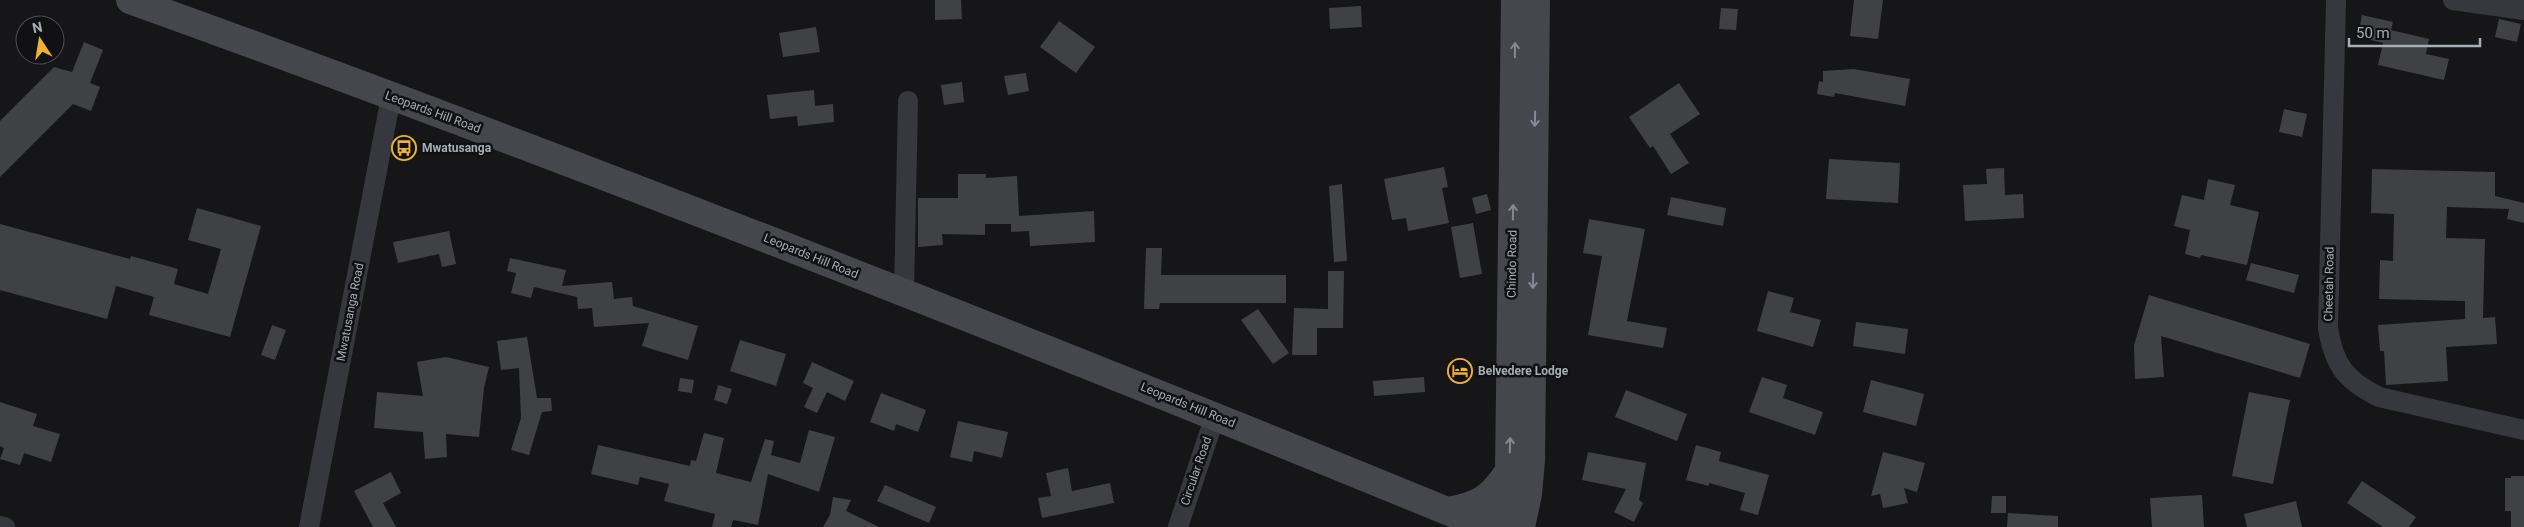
<svg xmlns="http://www.w3.org/2000/svg" width="2524" height="527" font-family="Roboto,sans-serif">
  <rect width="100%" height="100%" fill="#161618"/>
  <g fill="#404145">
    <path d="M935,0H961L962,19L935,20Z"/>
    <path d="M1854,0H1883L1878,39L1850,36Z"/>
    <path d="M1361,6L1362,27L1330,29L1329,8Z"/>
    <path d="M1721,8L1738,9L1736,30L1719,29Z"/>
    <path d="M2362,15L2393,22L2391,30L2429,39L2426,54L2449,59L2444,80L2378,65L2383,43L2358,37Z"/>
    <path d="M2499,19L2521,24L2517,42L2495,37Z"/>
    <path d="M1059,21L1095,47L1076,73L1040,47Z"/>
    <path d="M816,27L820,52L783,57L779,33Z"/>
    <path d="M84,42L103,50L90,83L100,87L91,111L73,104L0,177V121L54,67L72,72Z"/>
    <path d="M1854,69L1910,79L1905,106L1835,93L1834,97L1817,94L1819,81L1823,82V71Z"/>
    <path d="M1026,73L1029,91L1008,95L1004,76Z"/>
    <path d="M962,82L964,102L944,105L941,85Z"/>
    <path d="M1679,83L1700,114L1670,134L1689,163L1671,174L1653,146L1650,148L1629,117Z"/>
    <path d="M814,90L815,106L833,104L834,122L798,126L797,116L770,119L767,95Z"/>
    <path d="M2284,109L2307,114L2302,137L2279,132Z"/>
    <path d="M1829,159L1900,163L1898,203L1826,199Z"/>
    <path d="M1444,167L1448,187L1442,188L1449,223L1408,231L1406,218L1392,220L1384,179Z"/>
    <path d="M2004,168L2005,195L2023,194L2024,218L1965,221L1963,185L1987,184L1986,169Z"/>
    <path d="M2372,169L2495,172V196L2524,203V223L2507,219L2509,209L2447,207L2446,238L2485,239L2483,318L2495,317L2497,344L2446,347L2448,381L2386,385L2384,351H2380L2378,325L2465,319V301L2379,299L2380,260L2393,261L2394,214L2371,213Z"/>
    <path d="M958,174H986V178L1017,176L1019,216L1094,211L1095,242L1030,246L1029,231L1011,232V224H985V235L942,234L943,245L918,247V198H958Z"/>
    <path d="M2208,179L2235,185L2230,205L2259,212L2247,265L2201,255L2200,258L2185,254L2190,230L2174,226L2182,195L2204,200Z"/>
    <path d="M1342,184L1347,261L1334,262L1329,186Z"/>
    <path d="M1487,194L1491,210L1476,214L1472,198Z"/>
    <path d="M1671,197L1726,208L1723,226L1667,215Z"/>
    <path d="M197,208L261,226L230,337L149,315L154,297L116,286L107,319L0,290V224L130,259L131,256L178,269L174,284L208,294L221,249L188,240Z"/>
    <path d="M1589,219L1645,229L1627,321L1667,328L1663,348L1588,335L1602,256L1583,253Z"/>
    <path d="M1473,223L1482,274L1460,278L1451,227Z"/>
    <path d="M449,231L456,264L442,267L439,254L398,263L393,242Z"/>
    <path d="M1146,248H1162L1161,275H1286V303H1160L1159,309H1144Z"/>
    <path d="M510,258L566,270L562,286L612,282L614,299L632,297L633,306L698,326L688,360L642,346L649,323L594,327L592,308L578,309L577,297L534,287L531,298L511,293L516,273L507,271Z"/>
    <path d="M2251,263L2299,275L2294,293L2246,280Z"/>
    <path d="M1328,271H1344L1343,328H1317V355H1292L1294,308L1328,309Z"/>
    <path d="M1768,291L1794,298L1790,312L1821,320L1813,347L1757,331Z"/>
    <path d="M2149,295L2310,344L2300,378L2161,336L2164,377L2135,379L2134,345Z"/>
    <path d="M1258,309L1289,353L1273,364L1241,320Z"/>
    <path d="M1856,322L1908,329L1905,354L1853,346Z"/>
    <path d="M272,325L286,330L275,360L261,355Z"/>
    <path d="M527,337L537,398H551L552,411L542,412L529,455L511,450L521,418L519,368L501,370L497,341Z"/>
    <path d="M740,340L786,354L776,386L730,371Z"/>
    <path d="M446,357L489,367L484,388L479,437L446,434L447,457L425,459L423,432L374,428L377,392L423,396L417,362Z"/>
    <path d="M812,362L854,381L845,401L827,392L817,413L804,407L813,388L803,383Z"/>
    <path d="M1424,377L1425,392L1374,396L1373,381Z"/>
    <path d="M1762,377L1787,385L1783,398L1823,412L1815,435L1749,412Z"/>
    <path d="M680,378L694,380L692,393L678,391Z"/>
    <path d="M1871,380L1924,394L1916,426L1863,412Z"/>
    <path d="M718,385L732,389L727,404L714,400Z"/>
    <path d="M1626,390L1687,414L1677,441L1615,417Z"/>
    <path d="M2249,392L2290,400L2273,484L2232,476Z"/>
    <path d="M881,393L926,410L918,432L896,424L894,431L870,422Z"/>
    <path d="M0,402L37,414L33,426L60,434L51,462L24,453L20,465L0,459L4,448L0,446Z"/>
    <path d="M958,421L1008,432L1002,458L974,451L972,462L950,457Z"/>
    <path d="M809,430L835,437L819,492L768,474L758,525L733,520L731,527H712L715,514L664,501L669,484L640,477L638,485L591,474L598,445L690,466L691,460L696,461L704,433L724,438L716,473L751,482L765,439L774,441L771,455L800,463Z"/>
    <path d="M1696,445L1721,452L1719,461L1769,475L1758,515L1740,510L1745,493L1709,483V486L1686,480Z"/>
    <path d="M1588,452L1646,463L1639,500L1643,503L1634,522L1614,512L1626,489L1582,480Z"/>
    <path d="M1883,452L1925,463L1917,492L1904,488L1908,503L1883,508L1880,494L1871,496Z"/>
    <path d="M1068,468L1072,491L1110,483L1114,503L1042,518L1038,498L1051,496L1046,473Z"/>
    <path d="M391,472L401,493L383,503L396,527H373L354,491Z"/>
    <path d="M2511,476H2524V527H2511V511H2505V478H2511Z"/>
    <path d="M2362,481L2416,517L2409,527H2383L2347,503Z"/>
    <path d="M885,485L936,507L929,523L877,501Z"/>
    <path d="M2202,495L2204,527H2152L2150,498Z"/>
    <path d="M1992,496H2006V513H1991Z"/>
    <path d="M833,497L851,500L846,511L879,527H823L830,515Z"/>
    <path d="M2296,501L2302,527H2247L2244,514Z"/>
    <path d="M2008,513L2058,516V527H2007Z"/>
  </g>
  <g fill="none" stroke-linecap="round" stroke-linejoin="round">
    <g stroke="#37383d" stroke-width="20">
      <path d="M2336,0L2328,328C2334,365 2345,380 2379,397L2524,430"/>
      <path d="M2453,0L2524,10"/>
      <path d="M904,293L908,101"/>
      <path d="M0,526L5,527"/>
      <path d="M309,527L391,97"/>
      <path d="M1178,527L1215,416"/>
    </g>
    <g stroke="#45474d" stroke-width="28">
      <path d="M130,0C586,164 1038,343 1486,527"/>
      <path d="M1448,511C1480,505 1491,498 1509,471"/>
      <path d="M1498,527L1509,471L1515,0"/>
      <path d="M1521,527L1528,494L1531,461L1536,0"/>
    </g>
  </g>
  <defs><path id="oneway-shaft" d="M-6 0H5M1.5-3L5.5 0L1.5 3" fill="none" stroke-width="1.6" stroke-linecap="round" stroke-linejoin="round" transform="scale(1.25)"/></defs>
  <g stroke="#858993">
    <use href="#oneway-shaft" transform="translate(1515 50) rotate(-89)"/>
    <use href="#oneway-shaft" transform="translate(1535 119) rotate(91)"/>
    <use href="#oneway-shaft" transform="translate(1513 212) rotate(-89)"/>
    <use href="#oneway-shaft" transform="translate(1533 281) rotate(91)"/>
    <use href="#oneway-shaft" transform="translate(1510 445) rotate(-89)"/>
  </g>
  <defs>
    <symbol id="bus-ring" viewBox="-11 -11 22 22"><circle r="9.5" fill="#111113" stroke="#f2b134" stroke-width="1.5"/><path d="M-5-6H5V4H4V6H2V4H-2V6H-4V4H-5ZM-3.5-4V0h7V-4ZM-3.5 1.2v1.5H-2V1.2ZM2 1.2v1.5H3.5V1.2Z" fill="#f2b134"/></symbol>
    <symbol id="hotel-ring" viewBox="-11 -11 22 22"><circle r="9.5" fill="#111113" stroke="#f2b134" stroke-width="1.5"/><path d="M-6-4.5h1.5V1H6V5H4.5V3h-9V5H-6ZM-4 0a1.8 1.8 0 1 1 3.6 0ZM.5 0V-2.5h3Q6-2.5 6 0Z" fill="#f2b134"/></symbol>
  </defs>
  <g fill-rule="evenodd">
    <use href="#bus-ring" x="390" y="134" width="28" height="28"/>
    <use href="#hotel-ring" x="1446" y="357" width="28" height="28"/>
  </g>
  <g text-anchor="middle" dominant-baseline="central" stroke-width="5" stroke-linejoin="round" paint-order="stroke">
    <g font-size="12" fill="#a8adb8" stroke="#111113">
      <text transform="translate(433 112) rotate(20)">Leopards Hill Road</text>
      <text transform="translate(811 256) rotate(22)">Leopards Hill Road</text>
      <text transform="translate(1512 264) rotate(-89)">Chindo Road</text>
      <text transform="translate(2329 284) rotate(-89)">Cheetah Road</text>
      <text transform="translate(350 312) rotate(-79)">Mwatusanga Road</text>
      <text transform="translate(1188 405) rotate(22)">Leopards Hill Road</text>
      <text transform="translate(1196 471) rotate(-71)">Circular Road</text>
    </g>
    <g font-size="12" font-weight="bold" fill="#a8adb8" stroke="#111113" text-anchor="start">
      <text x="422" y="148">Mwatusanga</text>
      <text x="1478" y="371">Belvedere Lodge</text>
    </g>
  </g>
  <g transform="translate(40 40) rotate(348)"><circle r="24" fill="#111113" stroke="#4d4f55"/>
  <path d="M0-4L9 19L0 12L-9 19Z" fill="#f2b134"/>
  <text y="-8" font-size="14" font-weight="bold" text-anchor="middle" fill="#a8adb8">N</text>
  </g>
  <path d="M2349 38v8h131v-8" fill="none" stroke="#a8adb8" stroke-width="2.5"/>
  <text x="2356" y="38" font-size="15" fill="#a8adb8" stroke="#111113" stroke-width="4" paint-order="stroke">50 m</text>
</svg>
